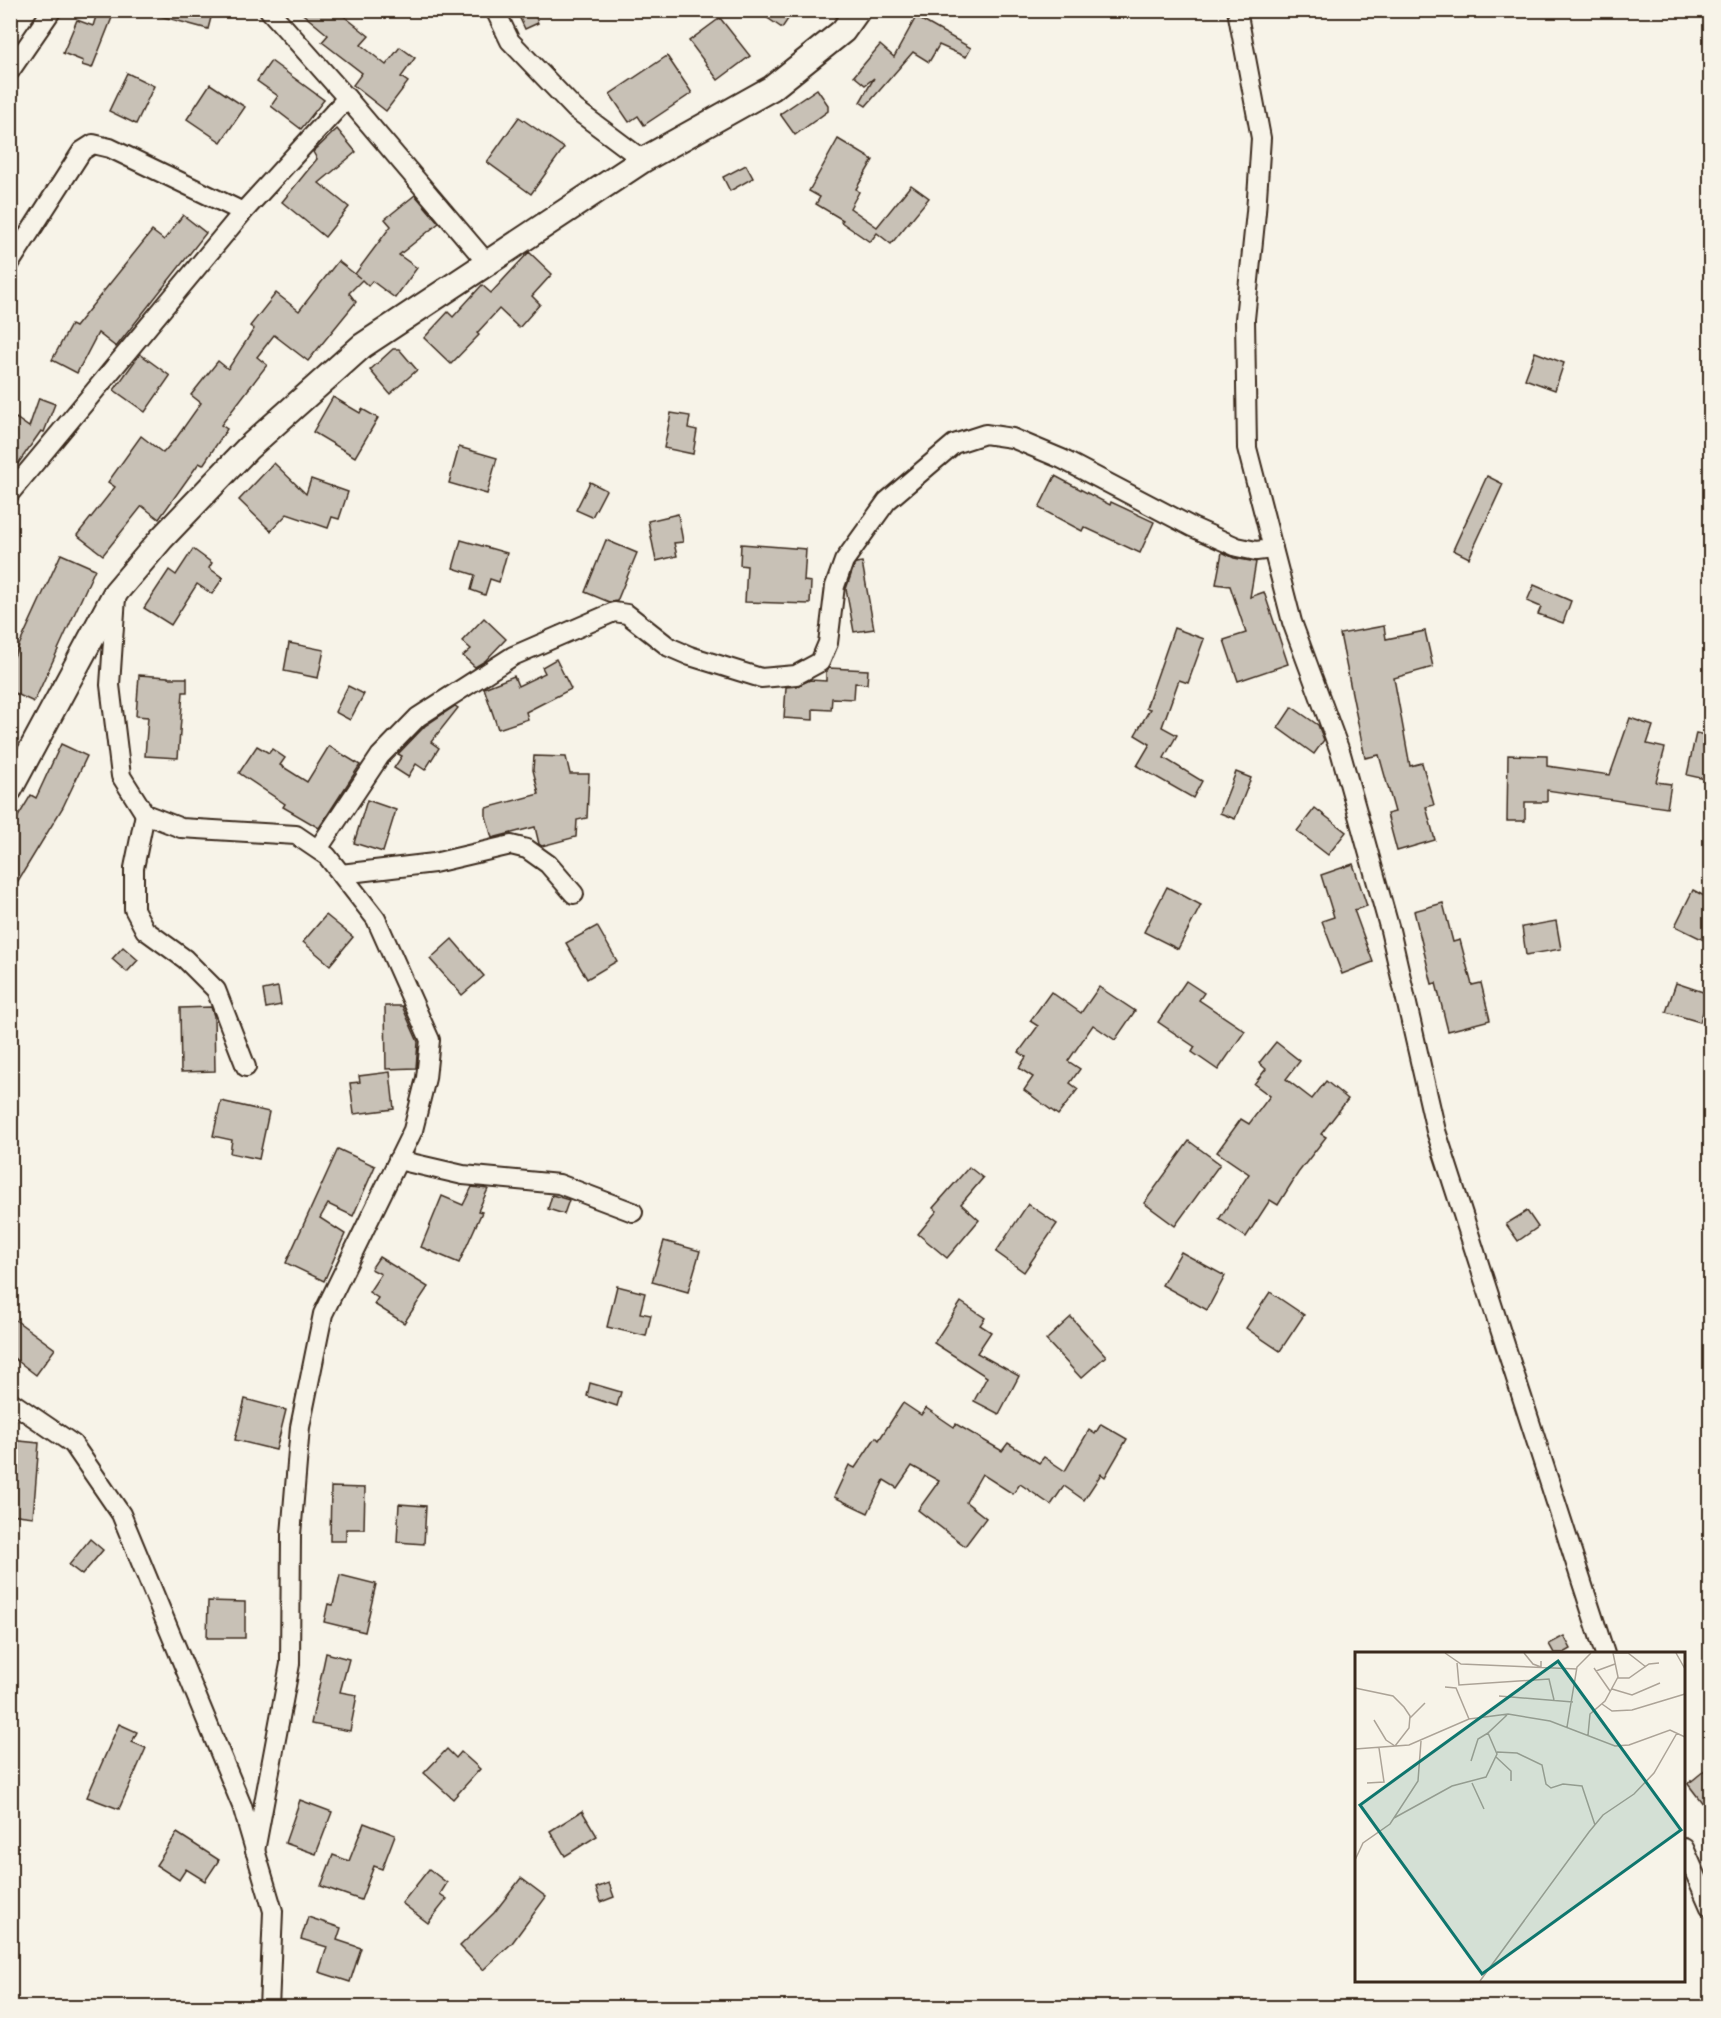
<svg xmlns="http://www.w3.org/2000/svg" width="1721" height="2018" font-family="'Patrick Hand',sans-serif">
  <rect width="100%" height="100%" fill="#f7f3e8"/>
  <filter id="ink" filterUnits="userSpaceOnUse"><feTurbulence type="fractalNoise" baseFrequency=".0167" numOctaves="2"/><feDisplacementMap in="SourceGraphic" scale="12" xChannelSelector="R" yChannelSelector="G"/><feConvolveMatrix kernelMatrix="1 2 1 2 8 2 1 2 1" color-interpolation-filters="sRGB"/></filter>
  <g filter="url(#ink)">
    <g fill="#c8c1b6" stroke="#3b2a1e" stroke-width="1.5">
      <path d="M98,10H115L92,68L82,65L83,61L63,53L77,20L93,26Z"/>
      <path d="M156,10H213L208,29L156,15Z"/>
      <path d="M298,10H336L369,36L361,45L386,65L400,47L415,58L401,77L408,82L386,111L353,85L362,73L322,42L328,35Z"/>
      <path d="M526,10H533L538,23L525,29L518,14Z"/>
      <path d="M756,10H794L782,28Z"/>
      <path d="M916,17L971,48L966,57L939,45L929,62L913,52L866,106L860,102L874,78L865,85L854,76L880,45L894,57Z"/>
      <path d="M720,18L750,56L718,80L689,41Z"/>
      <path d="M667,56L692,93L644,125L638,116L629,122L610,94Z"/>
      <path d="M271,61L324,100L301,129L271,106L278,96L257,81Z"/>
      <path d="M127,73L154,86L136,124L109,111Z"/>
      <path d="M210,84L245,107L221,142L187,119Z"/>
      <path d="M817,89L828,105V111L795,135L780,114Z"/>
      <path d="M519,117L564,148L531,194L487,162Z"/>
      <path d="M337,129L356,152L319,183L349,207L325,237L282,202L317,159L313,152Z"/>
      <path d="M838,139L873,160L856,189L859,192L850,208L877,227L911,185L929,198L891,244L877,233L870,242L841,222L843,220L816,204L820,197L809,191Z"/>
      <path d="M746,165L753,178L730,191L723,177Z"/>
      <path d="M415,195L439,223L399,255L417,268L395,298L372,281L368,286L362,280L349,293L356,302L308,361L274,335L257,357L267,365L221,425L227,429L203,465L199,463L159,519L142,506L103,555L77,535L115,487L108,482L141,436L163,453L177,437L201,403L191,395L218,361L228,369L254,329L250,326L276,293L299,311L338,261L360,278L355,274L391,226L385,219Z"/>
      <path d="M183,215L206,233L116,347L98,333L77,373L52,360L71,325L75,327L152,231L164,240Z"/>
      <path d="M529,252L552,274L532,296L540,304L519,328L499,309L477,333L479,335L451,364L424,338L448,312L453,317L482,285L491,293Z"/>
      <path d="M393,349H399L417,370L390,394L370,370Z"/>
      <path d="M1535,352L1564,363L1555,390L1525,379Z"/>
      <path d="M140,354L170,376L145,412L114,390Z"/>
      <path d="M333,397L360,413L362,409L378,418L355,457L313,432Z"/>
      <path d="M39,398L55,404L44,432L41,431L10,475V426L16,418L29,427Z"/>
      <path d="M671,413L690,416L688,428L697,430L693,454L664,448Z"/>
      <path d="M459,447L497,458L487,494L449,483Z"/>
      <path d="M274,463L306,494L311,479L348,492L339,519L332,517L328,528L287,514L271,531L239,500Z"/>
      <path d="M1055,476L1110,505L1111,502L1154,522L1140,553L1084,527L1082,531L1039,508Z"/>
      <path d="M1487,476L1503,484L1469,558L1453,550Z"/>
      <path d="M590,482L606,490L592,517L576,510Z"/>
      <path d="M678,514L683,542L674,543L677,556L656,561L648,521Z"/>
      <path d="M461,540L507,553L499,582L490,579L485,595L471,590L475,575L453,568Z"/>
      <path d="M606,540L637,553L617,601L609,602L585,592Z"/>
      <path d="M741,544L806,549L804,581L811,582L810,604L745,602L747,566L740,565Z"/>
      <path d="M193,549L212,563L209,568L223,578L212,594L197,584L171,625L144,608L169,570L176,575Z"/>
      <path d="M1222,552L1234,558L1256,562L1250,597L1264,592L1288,664L1238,681L1224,640L1246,633L1230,586L1216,584Z"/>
      <path d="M61,554L95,569L34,702L10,691V665Z"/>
      <path d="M862,562L874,629L854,632L846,589L854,566L856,563Z"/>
      <path d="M1534,585L1571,601L1563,623L1538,614L1541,607L1527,601Z"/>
      <path d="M484,618L506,639L485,661L475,667L463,656L471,649L462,641Z"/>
      <path d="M1384,626L1386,639L1425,631L1433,667L1394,678L1410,766L1422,763L1434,805L1426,807L1435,840L1397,851L1387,814L1395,812L1379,755L1365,758L1340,634Z"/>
      <path d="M1174,628L1204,639L1188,683L1179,680L1162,727L1177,735L1164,758L1202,781L1193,798L1137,766L1150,744L1135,735L1150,709L1146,708Z"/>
      <path d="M289,643L324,650L318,678L284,671Z"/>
      <path d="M556,659L571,689L526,712L528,719L498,729L484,688L514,676L518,686L545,673L542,667Z"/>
      <path d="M829,668L868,670L867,684L855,683L854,699L832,698L831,710L813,709V720L784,718L786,687L797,686L810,680L826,681V671Z"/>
      <path d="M139,675L168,677V678H187V692H183L178,758L145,756L148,717L136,716Z"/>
      <path d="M348,686L364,694L350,720L335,712Z"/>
      <path d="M455,706L458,708L431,742L439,748L425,770L416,764L408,777L394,768L402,756L398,754L425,726Z"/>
      <path d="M1292,707L1318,725L1324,740L1314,754L1278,728Z"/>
      <path d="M1630,718L1653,726L1647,744L1665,748L1656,782L1671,784L1667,808L1547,790V802H1525V821H1507L1508,755L1547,756V766L1610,775Z"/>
      <path d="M1696,733L1710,736V780L1687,775Z"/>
      <path d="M61,744L87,756L63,807L10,894V830L31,795L36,798Z"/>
      <path d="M257,746L269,753L272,749L285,758L280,765L307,782L329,746L360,765L319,828L283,807L285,804L239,773Z"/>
      <path d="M534,756L566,757L570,774H589L587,818L577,820L576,837L542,846L539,844L535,827L492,838L486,816V808L539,794L533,770Z"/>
      <path d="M1236,772L1251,778L1235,819L1220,813Z"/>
      <path d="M367,800L396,810L383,852L354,843Z"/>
      <path d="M1315,808L1346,832L1328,855L1297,831Z"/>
      <path d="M1353,864L1367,906L1354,910L1373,962L1342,974L1322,921L1334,917L1321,875Z"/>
      <path d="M1167,887L1201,905L1178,949L1144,932Z"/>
      <path d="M1693,890L1710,899V943L1675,926Z"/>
      <path d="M1443,903L1453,942L1460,940L1472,985L1481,983L1490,1020L1448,1031L1436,983L1432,984L1414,911Z"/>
      <path d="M326,915L353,937L330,965L303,942Z"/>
      <path d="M1556,921L1561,949L1526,955L1522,927Z"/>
      <path d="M597,926L617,961L587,979L566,943Z"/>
      <path d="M452,939L484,976L462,995L430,959Z"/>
      <path d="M123,947L138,960L127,972L112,959Z"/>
      <path d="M1186,981L1204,993L1199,1000L1245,1031L1218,1070L1192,1052L1195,1047L1158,1022Z"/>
      <path d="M1676,983L1709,994L1700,1022L1666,1012Z"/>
      <path d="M278,987L281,1005L266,1008L263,990Z"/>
      <path d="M1099,987L1135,1011L1115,1040L1093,1025L1068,1061L1080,1069L1070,1083L1078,1089L1058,1115L1024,1090L1033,1077L1019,1068L1026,1057L1019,1052L1038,1026L1030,1021L1051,992L1081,1013Z"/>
      <path d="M385,1006H402L418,1042L416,1068L386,1069Z"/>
      <path d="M211,1007L214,1016L215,1071L181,1072L180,1008Z"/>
      <path d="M1276,1042L1300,1061L1286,1079L1312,1099L1326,1081L1348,1099L1321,1134L1326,1137L1298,1173L1278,1205L1270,1200L1246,1237L1219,1219L1249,1174L1217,1152L1241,1119L1249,1124L1270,1096L1254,1084L1266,1069L1259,1063Z"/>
      <path d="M390,1072L394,1109L354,1114L350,1083L360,1082L359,1076Z"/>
      <path d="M221,1101L269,1112L259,1159L230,1153L232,1140L213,1136Z"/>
      <path d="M1189,1141L1220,1164L1175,1226L1144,1203Z"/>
      <path d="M338,1149L375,1166L353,1216L328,1204L320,1218L345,1234L324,1281L286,1263Z"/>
      <path d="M969,1167L983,1178L961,1204L979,1220L947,1258L918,1234L937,1211L933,1208Z"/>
      <path d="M472,1187L488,1189L478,1211L482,1212L459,1263L421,1247L442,1196L463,1205Z"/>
      <path d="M552,1195L569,1200L564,1214L548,1209Z"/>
      <path d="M1028,1204L1057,1224L1024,1272L996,1252Z"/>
      <path d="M1527,1211L1538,1227L1518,1241L1506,1224Z"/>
      <path d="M664,1241L700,1251L688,1292L652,1282Z"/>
      <path d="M1181,1252L1225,1276L1207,1310L1162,1285Z"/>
      <path d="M379,1257L428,1287L404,1323L374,1304L378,1298L369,1292L381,1274L371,1269Z"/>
      <path d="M617,1286L645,1293L640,1313L651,1315L646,1336L607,1327Z"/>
      <path d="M1270,1292L1304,1315L1280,1351L1246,1328Z"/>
      <path d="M961,1302L985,1318L980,1325L991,1332L977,1353L1019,1376L999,1414L974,1401L987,1377L934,1343Z"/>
      <path d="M10,1316L55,1349L36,1375L10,1355Z"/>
      <path d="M1071,1317L1106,1356L1081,1378L1046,1340Z"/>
      <path d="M590,1383L621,1392L617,1406L587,1396Z"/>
      <path d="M245,1399L286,1410L276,1450L235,1440Z"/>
      <path d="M903,1403L921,1415L926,1408L954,1427L956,1424L1002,1451L1008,1443L1039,1463L1044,1457L1065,1471L1089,1430L1095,1434L1101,1424L1127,1439L1105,1477L1101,1474L1084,1500L1064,1486L1051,1505L1020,1484L1013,1494L982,1474L966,1502L986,1518L965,1546L918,1510L939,1481L912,1466L897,1488L884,1480L868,1513L834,1497L849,1465L855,1468L876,1437L879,1440Z"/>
      <path d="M10,1440L39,1443L33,1517L10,1514Z"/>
      <path d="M331,1487L365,1488L364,1529H346V1541H330Z"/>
      <path d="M399,1504L426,1506L424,1544L397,1542Z"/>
      <path d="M90,1539L103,1550L82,1575L69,1565Z"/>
      <path d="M340,1575L376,1584L365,1632L324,1622L328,1604L333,1605Z"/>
      <path d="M208,1601L245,1602V1638H207Z"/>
      <path d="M1564,1636L1571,1649L1564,1653H1554L1549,1644Z"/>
      <path d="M326,1653L349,1659L340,1692L357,1695L350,1731L311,1724Z"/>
      <path d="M119,1724L137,1732L132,1742L146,1748L119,1809L87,1797Z"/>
      <path d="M447,1749L456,1758L461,1752L480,1769L453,1799L424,1773Z"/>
      <path d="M1710,1766V1813L1688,1784Z"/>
      <path d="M300,1800L332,1812L316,1854L285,1843Z"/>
      <path d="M582,1811L597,1836L565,1856L550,1831Z"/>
      <path d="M364,1823L395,1835L382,1869L374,1866L361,1900L321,1886L333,1855L349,1861Z"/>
      <path d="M177,1833L219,1860L205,1881L186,1869L179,1880L156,1865Z"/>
      <path d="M429,1869L447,1883L440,1894L447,1899L428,1923L402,1903Z"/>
      <path d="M521,1878L546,1897L512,1943L483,1970L460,1946L494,1913Z"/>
      <path d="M609,1883L614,1897L601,1902L596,1888Z"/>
      <path d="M308,1917L341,1928L337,1940L361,1948L350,1982L319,1972L327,1947L301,1939Z"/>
    </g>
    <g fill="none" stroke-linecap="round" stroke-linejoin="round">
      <defs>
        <g id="minor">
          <path d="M269,10L347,98L488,264"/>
          <path d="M495,10L510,41L575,109L643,160"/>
          <path d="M1237,10L1261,138L1256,212L1245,319L1247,448L1292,622L1341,754L1390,930L1436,1131L1605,1654"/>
          <path d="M10,71L52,10"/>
          <path d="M10,263L82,151L93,144L110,148L243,212"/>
          <path d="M10,493L243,212L347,98"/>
          <path d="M116,597L110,685L121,776L145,814L181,828L296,835L327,856L376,919L430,1040L426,1078L413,1130L323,1314L300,1427L291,1535L290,1664L255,1851"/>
          <path d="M145,814L134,868V909L145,930L185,959L216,990L246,1067"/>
          <path d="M318,849L380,756L418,717L513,656L614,612L627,614L669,647L690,656L761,678L796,675L820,662L828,643L835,586L844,561L887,501L954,444L985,434L1012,438L1062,459L1192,527L1237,547L1256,551L1273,549"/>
          <path d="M341,874L434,863L511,845L527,849L548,864L574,894"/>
          <path d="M398,1160L463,1175L559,1184L633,1212"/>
          <path d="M10,1401L73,1444L121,1514L242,1806L273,1911L269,2008"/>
          <path d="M1684,1848L1710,1907"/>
        </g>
        <path id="major" d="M10,789L116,592L162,538L248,448L362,346L643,160L772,88L843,31L858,10"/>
      </defs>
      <use href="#minor" stroke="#3b2a1e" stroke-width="22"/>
      <use href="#major" stroke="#3b2a1e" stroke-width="28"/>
      <use href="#minor" stroke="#f7f3e8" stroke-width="18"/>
      <use href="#major" stroke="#f7f3e8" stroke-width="24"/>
    </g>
  </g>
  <g transform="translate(1355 1652)">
    <rect width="330" height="330" fill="#f7f3e8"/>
    <path fill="none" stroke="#aca397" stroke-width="1.5" d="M90,1L106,12L222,17M169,1L178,12L186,15V9M259,1H273L291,15M321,1L330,17M102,11L104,33L194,27L199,48M239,16L255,39M241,19L260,12M263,26H274L294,12L304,11M90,35L101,36L114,67M0,36L38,44L49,55L55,64L54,76L40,94M257,37L277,43L305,31M144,44L218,50M247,52L257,59L277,58L330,42M55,66L70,51M19,68L31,88L40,94M212,75L222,15L236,1M233,83L235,62L250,49L263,25L258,1M0,97L54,93L114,67L153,62L195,69L260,94L274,93L315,78L330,85M142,100L162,101L187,113L191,132L196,136L208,132L227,134L240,173M141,105L156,119V129M116,109L123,87L133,81M12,131L29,130L24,96M117,131L129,157M39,166L97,134L131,125L142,102L133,81L152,63M0,208L8,191L35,172L63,129L66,89M125,329L234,180L248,163L279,142L299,121L322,81"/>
    <path fill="#0f766e" fill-opacity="0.15" stroke="#0f766e" stroke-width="3" d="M203,9L326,178L127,322L5,153Z"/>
    <rect width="330" height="330" fill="none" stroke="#3b2a1e" stroke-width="3"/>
  </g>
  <rect width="1721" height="2018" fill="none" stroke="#f7f3e8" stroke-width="36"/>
  <rect x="18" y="18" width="1685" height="1982" fill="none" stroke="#3b2a1e" stroke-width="2" filter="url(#ink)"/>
</svg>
